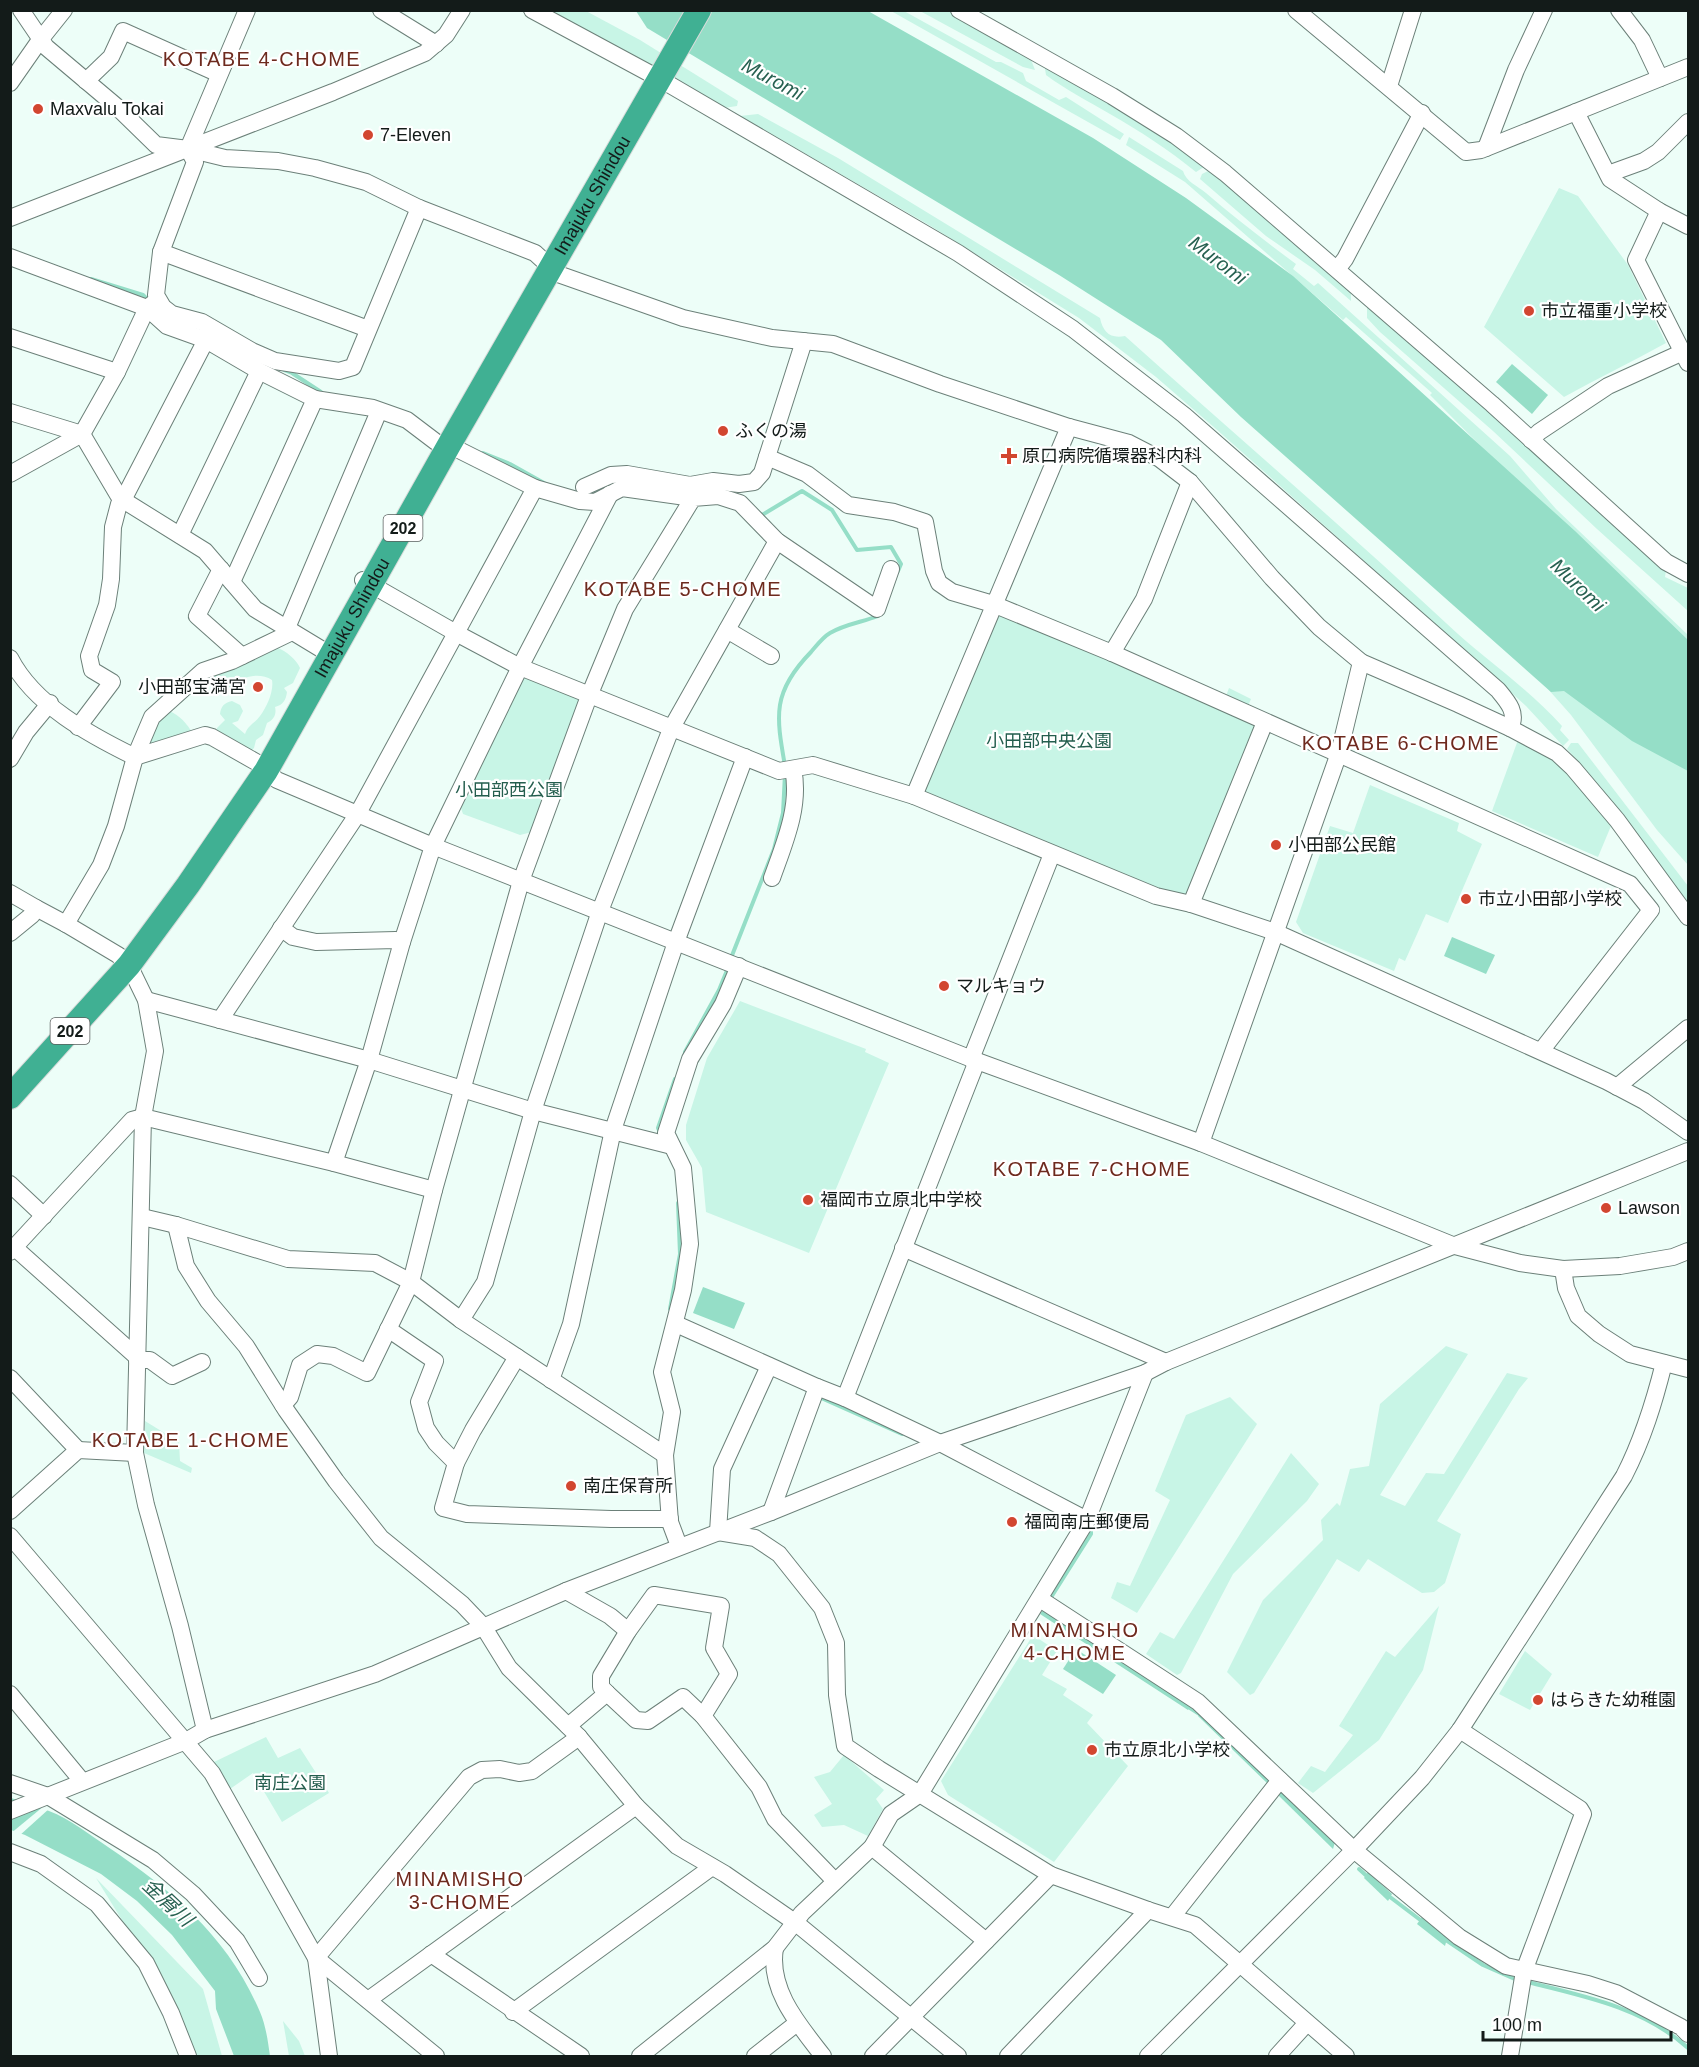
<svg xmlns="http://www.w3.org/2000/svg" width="1699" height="2067" font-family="Arial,'Noto Sans JP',sans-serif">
  <rect width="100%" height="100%" fill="#edfef8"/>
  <g fill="#c8f5e6">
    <path d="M547,11H586L640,40L738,101L737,106L724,108Z"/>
    <path d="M891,11H904L996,62H1001L1023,73L1026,81L1059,100L1066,97L1124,134L1120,140Z"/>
    <path d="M920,11H948L1030,57L1035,70L1023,67Z"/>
    <path d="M1044,63L1207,165L1196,172C1169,150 1140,131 1110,114C1088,101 1066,90 1046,75Z"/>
    <path d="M758,114L838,158L1100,318C1103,332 1110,339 1125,336C1232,432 1341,525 1446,623C1484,659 1527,687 1562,726L1560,730L1569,740L1563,746L1526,706L1481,665L1216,429L1156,377L1079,318L929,225L740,116Z"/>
    <path d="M1129,137L1183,171C1186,182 1198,186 1206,193C1235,218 1265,241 1296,264L1293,269L1314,286L1318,283L1510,456L1556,509L1688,635V655L1430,395L1432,393L1346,317L1343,320L1185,182L1126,145Z"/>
    <path d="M1212,169L1351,287V301L1315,270L1266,236L1200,179L1202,174Z"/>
    <path d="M1559,188L1578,196L1628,265L1666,343C1632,362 1598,378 1564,397L1484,327Z"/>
    <path d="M1367,300L1642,550L1660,568L1666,570L1665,577L1688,588V611L1597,529L1493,431L1380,332L1367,318Z"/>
    <path d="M993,604L1265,722L1191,904L914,796Z"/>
    <path d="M278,648C286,651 297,660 300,668L293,683L284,688L287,692C286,700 283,705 275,707C277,715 273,720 267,723L263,735L256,740L254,748L251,751L215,734L217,728L225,720L220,714C221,706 224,703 232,701L240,705L243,711L238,721L232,723L245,734C248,725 255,723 260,716C267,707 274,691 272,680C261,673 245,675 236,684C232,688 231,691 227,695C213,694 207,685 213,673Z"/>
    <path d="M1524,662L1688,766V865L1657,830L1571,715Z"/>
    <path d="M528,677L577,697L581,702L532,832L520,835L463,814L461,808L521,680Z"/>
    <path d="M1229,688L1251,699L1248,706L1226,696Z"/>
    <path d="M169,711C178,714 188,724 192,733L154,746L148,741L155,720Z"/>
    <path d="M1518,740L1562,766L1611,826L1598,857L1492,811Z"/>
    <path d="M1571,743H1578L1688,886V903C1649,851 1612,797 1567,749Z"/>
    <path d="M1370,785L1459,823L1457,831L1482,844L1448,923L1426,914L1405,961L1399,958L1394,971L1303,933L1296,922L1330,826L1353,833Z"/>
    <path d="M740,1001L866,1049L865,1052L889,1063L809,1253L706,1212L702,1168L686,1140V1125L707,1058Z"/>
    <path d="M1446,1346L1468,1354L1380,1495L1405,1506L1426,1473L1444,1474L1507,1373L1528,1378L1519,1389L1437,1521L1461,1534L1445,1583L1434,1592L1422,1593L1368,1559L1359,1572L1337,1559L1254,1693L1250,1695L1227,1672L1263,1600L1323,1540L1321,1520L1337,1503L1340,1506L1350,1469L1369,1466L1380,1404Z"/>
    <path d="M1230,1397L1257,1424L1137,1613L1111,1598L1117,1582L1130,1586L1170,1500L1155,1491L1186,1415Z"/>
    <path d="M145,1421L179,1442L180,1461L192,1468L191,1473L144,1453Z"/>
    <path d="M1291,1453L1319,1484L1307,1501L1233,1574L1181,1673L1177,1675L1146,1654L1160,1632L1174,1639Z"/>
    <path d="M1439,1606L1423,1670L1379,1740L1313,1793L1298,1783L1311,1766L1325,1772L1353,1735L1339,1726L1386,1651L1395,1657Z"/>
    <path d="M1033,1635L1057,1651L1042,1675L1067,1689L1063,1695L1093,1715L1087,1723L1128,1766L1054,1862L948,1795L941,1781Z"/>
    <path d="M1525,1651L1552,1674L1530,1710L1499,1694Z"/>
    <path d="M266,1737L278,1758L300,1748L329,1793L282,1822L253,1773L230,1789L214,1762Z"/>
    <path d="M844,1755L884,1790L876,1799L883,1809L868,1836L844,1825L822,1827L814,1815L832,1804L814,1777L830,1772Z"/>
    <path d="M96,1878L203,1989L222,2056H194L175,2006Z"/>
    <path d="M283,2021L299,2041L305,2056H289Z"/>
  </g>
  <g fill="#95dec7">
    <path d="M636,11H868L1093,138L1186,198L1293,276L1575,531L1688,640V771L1632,741L1564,691L1551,692L1241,417L1161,340L1059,275L647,28Z"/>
    <path d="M1512,364L1548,395L1532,414L1496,382Z"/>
    <path d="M1452,937L1495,955L1486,974L1444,956Z"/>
    <path d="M703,1287L745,1303L734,1329L693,1313Z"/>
    <path d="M1043,1610L1192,1704L1188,1710L1040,1614Z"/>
    <path d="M1076,1649L1116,1675L1103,1694L1063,1669Z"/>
    <path d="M1201,1712L1271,1777L1269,1785L1198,1716Z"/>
    <path d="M1284,1791L1335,1842L1333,1849L1277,1794Z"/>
    <path d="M11,1798C23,1802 37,1806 49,1811C70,1819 90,1835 108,1847C174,1892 228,1937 260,2012C266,2026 268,2042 270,2056H234L216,2009L215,1991L172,1935L137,1901L101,1874L25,1835L11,1830Z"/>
    <path d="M1368,1872L1392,1894L1388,1901L1364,1878Z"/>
    <path d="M1422,1917L1448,1935L1445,1946L1417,1924Z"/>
  </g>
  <path fill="#edfef8" d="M44,1806L50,1808L19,1836L10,1834Z"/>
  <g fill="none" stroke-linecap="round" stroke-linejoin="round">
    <g stroke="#95dec7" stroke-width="4">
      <path d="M91,279L143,295L148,300"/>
      <path d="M284,370L292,373L321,392"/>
      <path d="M483,453L510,464L544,483"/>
      <path d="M594,491L610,486"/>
      <path d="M760,514L762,515L802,491L832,510L857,550L891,547L901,564L898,571"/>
      <path d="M785,766C776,715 772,692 811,652C817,645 823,637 830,633C845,624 863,622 878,616L879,614"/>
      <path d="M731,958L774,849L783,813L785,774"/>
      <path d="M685,1052L719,990L728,968"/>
      <path d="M661,1134L658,1128L675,1079"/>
      <path d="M670,1309L680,1254L678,1203"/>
      <path d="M819,1397L902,1434"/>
      <path d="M1050,1599L1091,1534V1531"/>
      <path d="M1187,1706L1201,1715"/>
      <path d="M1359,1869L1370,1879"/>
      <path d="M1386,1894L1423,1922"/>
      <path d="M1443,1938L1483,1965L1517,1980"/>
      <path d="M1527,1982C1584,1996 1644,2008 1688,2048"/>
    </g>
    <defs>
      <g id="minor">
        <path d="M21,10L46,47L116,106L156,145L188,149L225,158L278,161L315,168L366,182L419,208L535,253L558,274L683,318L772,338L833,344L940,384L1069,427L1129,443L1160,459L1190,482L1272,578L1319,627L1361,662L1458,704L1510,728"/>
        <path d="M381,10L436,44"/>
        <path d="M532,10L660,79L958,253L1073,329L1184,415L1498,690C1508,702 1518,713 1510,728L1557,753L1573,768L1617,820L1688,917"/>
        <path d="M959,10L1112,96L1176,136L1225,173L1492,404L1666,562L1688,574"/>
        <path d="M1296,10L1466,152L1481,150L1688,67"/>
        <path d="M1619,10L1642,40L1660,78"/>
        <path d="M86,81L111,57L123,31L219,74"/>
        <path d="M10,83L40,40L64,10"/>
        <path d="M1389,86L1413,10"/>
        <path d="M1576,112L1610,179L1659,211L1688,226"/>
        <path d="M1486,148L1516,70L1544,10"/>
        <path d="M188,149L195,162L161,252L156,295L163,307L172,314L202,322L252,351L275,361L339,371L353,367L419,208"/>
        <path d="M188,149L247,10"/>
        <path d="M1608,174L1644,161L1658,152L1688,122"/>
        <path d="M1659,211L1636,260L1688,363"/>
        <path d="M10,218L333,92L425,53L446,35L462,10"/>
        <path d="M161,252L368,329"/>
        <path d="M10,257L147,308L167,326L206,340L259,371L315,399L232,582"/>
        <path d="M1338,268L1345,259L1422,113"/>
        <path d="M10,337L117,372"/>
        <path d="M804,341L767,457L807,474L848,505L894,512L925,522L934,571L939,583L952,592L993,604L1112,653L1630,884L1651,910L1541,1051"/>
        <path d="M315,399L373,408L407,420L436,442"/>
        <path d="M10,412L82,434L118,495L123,500L205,551L255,609L321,649"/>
        <path d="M1531,440L1539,432L1608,386L1683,352"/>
        <path d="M449,445L535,488L580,501L595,502L622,488L693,498"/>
        <path d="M10,474L82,434L117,372L147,308L155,302"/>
        <path d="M584,487L611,475L627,474L690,485L713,481L739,484L754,482L762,473L767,457"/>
        <path d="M180,535L259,371"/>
        <path d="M221,569L197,616L242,656"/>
        <path d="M363,580L456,633L520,667L779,771L813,765L914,796L1156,896L1191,904L1275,932L1606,1081L1644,1101L1688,1132"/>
        <path d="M287,628L379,411"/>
        <path d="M727,630L771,656"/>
        <path d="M1112,653L1144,599L1190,482"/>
        <path d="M10,658C34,705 90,735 135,757L205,735L212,737L256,762L277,780L433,846L977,1061L1201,1143L1455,1246L1520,1263L1563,1269L1620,1266L1673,1257L1688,1251"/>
        <path d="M78,727L112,682L92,670L89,656L107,605L111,579L113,527L119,504L123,500L206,340"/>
        <path d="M10,759L26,732L50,703"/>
        <path d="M914,796L1069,427"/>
        <path d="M772,878C784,844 801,806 793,769"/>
        <path d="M10,893L36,908"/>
        <path d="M1191,904L1265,722"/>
        <path d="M66,924L101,865L116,826L135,757L152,717L203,671L232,661L292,632"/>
        <path d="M281,928L293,937L316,942L396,940L402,942"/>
        <path d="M10,933L32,915L36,908L66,924L118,955L129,965L146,1000L155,1051L143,1117L135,1453L146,1505L180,1626L205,1730"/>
        <path d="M146,1000L369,1060L533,1111L672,1146"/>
        <path d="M220,1020L357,815L535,488"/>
        <path d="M971,1059L1052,854"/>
        <path d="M1617,1087L1688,1028"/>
        <path d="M1201,1143L1339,753L1361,662"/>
        <path d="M334,1163L369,1060L402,942L433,846L520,667L610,494"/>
        <path d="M10,1184L44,1216"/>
        <path d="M434,1190L521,881L589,696L625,609L693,498L718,496L740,503L777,541L877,609L891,569"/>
        <path d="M142,1217L176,1225L288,1259L375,1263L411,1282L461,1320L665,1455"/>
        <path d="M176,1225L186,1266L208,1301L246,1346L286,1410L336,1481L381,1538L462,1604L483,1626L509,1668L579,1737L636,1806L677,1846L725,1874L796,1923L958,2056"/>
        <path d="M15,1248L137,1357"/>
        <path d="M903,1248L1166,1362"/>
        <path d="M10,1252L132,1120L143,1117L334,1163L434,1190L411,1282L367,1373L333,1356L317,1354L300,1365L290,1397L283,1405"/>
        <path d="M1563,1269L1566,1288L1578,1316L1599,1334L1630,1354L1688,1369"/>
        <path d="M461,1320L485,1282L533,1111L600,911L671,729L777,541"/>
        <path d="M676,1324L817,1387L845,1398L940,1443L1087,1520"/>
        <path d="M388,1329L435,1361L419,1402L426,1428L436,1443L456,1463L443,1508L467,1514L611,1519H670"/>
        <path d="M137,1360H150L172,1376L202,1362"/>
        <path d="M769,1366L722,1469L718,1532L755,1538L779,1554L822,1608L836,1643L837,1695L845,1746L879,1769L1051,1875L1148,1910L1195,1925L1346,2056"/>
        <path d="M10,1378L78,1450"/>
        <path d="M551,1380L571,1324L613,1130L676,942L745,757"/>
        <path d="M845,1398L977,1061"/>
        <path d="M456,1463L473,1430L517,1357"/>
        <path d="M10,1511L78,1450L135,1453"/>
        <path d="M771,1512L817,1387"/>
        <path d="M10,1536L212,1773L316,1958L436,2056"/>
        <path d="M679,1546L670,1522L665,1455L672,1412L662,1372L683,1290L690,1244L683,1168L666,1133L690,1059L723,1004L739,966"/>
        <path d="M566,1591L610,1616L628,1631"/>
        <path d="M1040,1599L1198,1702L1354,1850L1459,1937L1506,1966L1588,1984L1616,1993L1681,2027L1688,2034"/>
        <path d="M607,1693L601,1687V1676L628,1631L654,1595L721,1606L714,1648L729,1674L703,1716"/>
        <path d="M10,1694L82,1781"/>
        <path d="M568,1726L607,1693L636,1720L648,1721L683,1697L703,1716L759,1787L775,1819L835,1881"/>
        <path d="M1460,1730L1580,1809L1583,1814L1524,1971L1510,2056"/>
        <path d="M10,1783L48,1796L153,1860L193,1894L237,1941L259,1978"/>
        <path d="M10,1811L186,1741L205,1730L375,1674L566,1591L771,1512L940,1443L1145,1373L1166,1362L1688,1151"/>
        <path d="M872,1847L986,1941"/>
        <path d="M10,1852L41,1864L97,1904L146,1963L171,2013L188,2056"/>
        <path d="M1172,1917L1280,1780"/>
        <path d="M775,1948C768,1990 799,2025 823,2056"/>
        <path d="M431,1954L581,2056"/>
        <path d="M368,2000L636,1806"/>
        <path d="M513,2012L712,1867"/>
        <path d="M329,2056L316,1958L469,1777L482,1770L500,1769L519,1773L532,1771L579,1737"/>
        <path d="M640,2056L775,1948L802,1913L872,1847L891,1814L920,1794L1087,1520L1145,1373"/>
        <path d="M755,2056L797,2023"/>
        <path d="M873,2056L1051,1875"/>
        <path d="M1008,2056L1148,1910"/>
        <path d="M1148,2056L1354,1850L1422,1778L1460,1730L1624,1476C1643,1439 1654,1403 1664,1363"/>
        <path d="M1277,2056L1307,2023"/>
      </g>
      <g id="highway">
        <path id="s1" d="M10,1097L129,965L188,885L266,771L449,445L699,10"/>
      </g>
    </defs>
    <use href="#minor" stroke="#6c8079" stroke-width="18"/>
    <use href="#highway" stroke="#d9dbda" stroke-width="26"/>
    <use href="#minor" stroke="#fff" stroke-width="16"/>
    <use href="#highway" stroke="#40b093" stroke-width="24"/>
  </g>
  <g fill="#d24630" stroke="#fff" stroke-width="2">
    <circle cx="38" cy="109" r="6"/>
    <circle cx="368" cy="135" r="6"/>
    <circle cx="1529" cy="311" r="6"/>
    <circle cx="723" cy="431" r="6"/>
    <path d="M1006 447h6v6h6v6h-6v6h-6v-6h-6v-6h6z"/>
    <circle cx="258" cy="687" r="6"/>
    <circle cx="1276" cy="845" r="6"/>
    <circle cx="1466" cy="899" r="6"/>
    <circle cx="944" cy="986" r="6"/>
    <circle cx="808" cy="1200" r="6"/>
    <circle cx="1606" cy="1208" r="6"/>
    <circle cx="571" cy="1486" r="6"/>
    <circle cx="1012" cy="1522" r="6"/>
    <circle cx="1538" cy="1700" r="6"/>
    <circle cx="1092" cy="1750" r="6"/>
  </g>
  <g text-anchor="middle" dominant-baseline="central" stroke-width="4.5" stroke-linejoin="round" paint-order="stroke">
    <g fill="#fff" stroke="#5a5f5e" stroke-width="1.5">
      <rect x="383.5" y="515" width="39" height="26" rx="4.5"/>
      <rect x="50.5" y="1018" width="39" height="26" rx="4.5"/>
    </g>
    <g font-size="16" font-weight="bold" fill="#131b19">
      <text x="403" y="528">202</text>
      <text x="70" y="1031">202</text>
    </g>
    <g font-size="18" fill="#131b19" stroke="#fff" text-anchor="start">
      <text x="50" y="109">Maxvalu Tokai</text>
      <text x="380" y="135">7-Eleven</text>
      <text x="1541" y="311">市立福重小学校</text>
      <text x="735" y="431">ふくの湯</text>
      <text x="1022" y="456">原口病院循環器科内科</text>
      <text x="246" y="687" text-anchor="end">小田部宝満宮</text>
      <text x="1288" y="845">小田部公民館</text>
      <text x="1478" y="899">市立小田部小学校</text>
      <text x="956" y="986">マルキョウ</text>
      <text x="820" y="1200">福岡市立原北中学校</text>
      <text x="1618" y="1208">Lawson</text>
      <text x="583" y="1486">南庄保育所</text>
      <text x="1024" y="1522">福岡南庄郵便局</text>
      <text x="1550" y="1700">はらきた幼稚園</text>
      <text x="1104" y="1750">市立原北小学校</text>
    </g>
    <g font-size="18" fill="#131b19" stroke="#fff">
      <text stroke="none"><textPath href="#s1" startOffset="1077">Imajuku Shindou</textPath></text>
      <text stroke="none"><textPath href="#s1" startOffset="591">Imajuku Shindou</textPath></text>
    </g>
    <g font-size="18" fill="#245e4e" stroke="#fff">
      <text x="1049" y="741">小田部中央公園</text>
      <text x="509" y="790">小田部西公園</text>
      <text x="290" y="1783">南庄公園</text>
    </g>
    <g font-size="20" letter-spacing="1.5" fill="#6e2a1e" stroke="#fff">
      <text x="262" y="59">KOTABE 4-CHOME</text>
      <text x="683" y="589">KOTABE 5-CHOME</text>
      <text x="1401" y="743">KOTABE 6-CHOME</text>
      <text x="1092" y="1169">KOTABE 7-CHOME</text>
      <text x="191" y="1440">KOTABE 1-CHOME</text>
      <text x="1075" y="1630">MINAMISHO<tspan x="1075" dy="23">4-CHOME</tspan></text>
      <text x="460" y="1879">MINAMISHO<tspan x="460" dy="23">3-CHOME</tspan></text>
    </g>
    <g font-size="20" font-style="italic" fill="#276151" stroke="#fff">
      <text transform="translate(773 79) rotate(28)">Muromi</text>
      <text transform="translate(1218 260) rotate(37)">Muromi</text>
      <text transform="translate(1578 585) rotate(44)">Muromi</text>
      <text transform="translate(168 1902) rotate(43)">金屑川</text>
    </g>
  </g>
  <rect width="1699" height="2067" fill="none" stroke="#131b19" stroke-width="24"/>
  <path d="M1483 2031v9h188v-9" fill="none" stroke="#131b19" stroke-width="3"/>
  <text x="1492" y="2031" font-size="18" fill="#131b19" stroke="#ffffff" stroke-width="4.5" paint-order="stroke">100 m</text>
</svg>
